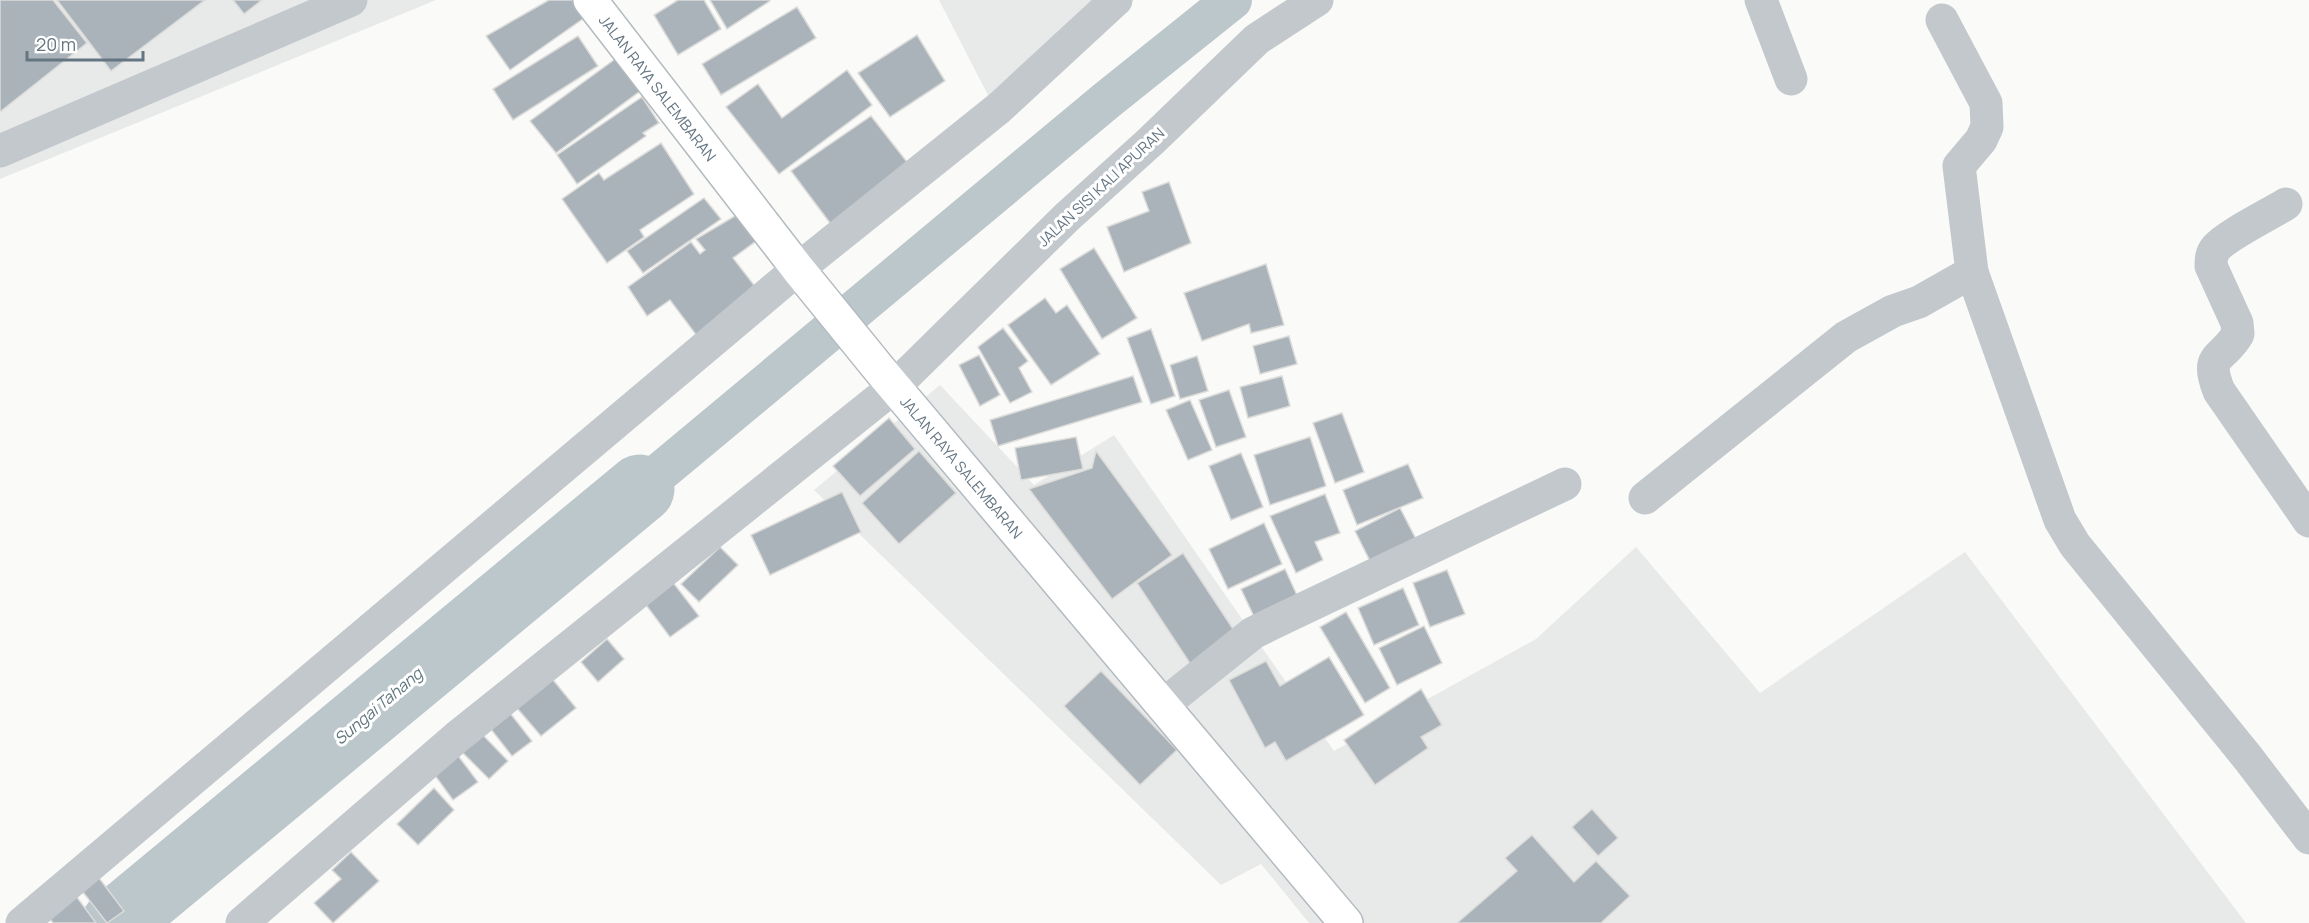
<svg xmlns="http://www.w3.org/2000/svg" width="2309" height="923" font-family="Manrope,sans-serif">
  <rect width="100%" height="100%" fill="#fafaf8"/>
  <g fill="#e8e9e9">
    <path d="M0,0H436L0,179Z"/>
    <path d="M939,0H1134L991,101Z"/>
    <path d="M940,385L1034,485L1114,435L1334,751L1536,639L1636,547L1760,693L1965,552L2246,923H1309L1261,864L1221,885L814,490Z"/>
  </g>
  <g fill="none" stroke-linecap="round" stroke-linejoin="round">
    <path stroke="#bbc7cb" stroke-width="40" d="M640,489L1107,100L1232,0"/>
    <path stroke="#bbc7cb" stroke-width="69" d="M116,923L640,489"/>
  </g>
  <g fill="#aab3b9" stroke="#dcdcda" stroke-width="1.5">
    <path d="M0,0H53L87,43L0,112Z"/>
    <path d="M57,0H205L111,71Z"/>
    <path d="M233,0H262L244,14Z"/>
    <path d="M549,0H577L587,16L510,70L486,36Z"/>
    <path d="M678,0H704L721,29L678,55L654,15Z"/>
    <path d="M710,0H769L770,1L727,29Z"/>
    <path d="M797,7L816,38L721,95L702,64Z"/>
    <path d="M917,35L945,81L890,117L858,73Z"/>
    <path d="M578,36L598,66L513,120L493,89Z"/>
    <path d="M618,57L643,89L556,153L530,121Z"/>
    <path d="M847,70L872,105L779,174L726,107L758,84L782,118Z"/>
    <path d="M642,97L659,123L643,133L646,136L577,184L557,155Z"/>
    <path d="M871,116L907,162L836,231L791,171Z"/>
    <path d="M661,143L694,194L640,230L644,237L607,263L562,199L599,173L604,180Z"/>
    <path d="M1169,182L1191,243L1124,272L1107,227L1149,211L1142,192Z"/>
    <path d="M704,198L721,219L643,273L627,251Z"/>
    <path d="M740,213L759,239L733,258L757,289L697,336L670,300L647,316L628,287L691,242L700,254L705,250L696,239Z"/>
    <path d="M1094,248L1137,318L1102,339L1060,269Z"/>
    <path d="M1266,264L1284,325L1251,333L1249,324L1202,341L1184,293Z"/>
    <path d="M1045,298L1056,313L1067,305L1100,354L1051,385L1008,325Z"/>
    <path d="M1003,328L1028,361L1019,368L1032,392L1010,403L978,347Z"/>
    <path d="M1151,329L1175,396L1151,404L1127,338Z"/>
    <path d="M1289,336L1297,364L1260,374L1253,346Z"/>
    <path d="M979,355L1000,395L980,406L959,365Z"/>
    <path d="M1197,356L1208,391L1180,399L1170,365Z"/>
    <path d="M1133,376L1142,402L998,446L990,420Z"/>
    <path d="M1282,376L1290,406L1248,418L1240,387Z"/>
    <path d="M1229,390L1246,437L1216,447L1199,400Z"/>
    <path d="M1190,400L1212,450L1188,460L1166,410Z"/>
    <path d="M1342,413L1364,472L1335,483L1313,423Z"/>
    <path d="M889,418L915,449L860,496L833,466Z"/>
    <path d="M1076,437L1083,469L1021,480L1015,448Z"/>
    <path d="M1310,437L1326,486L1270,505L1254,455Z"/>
    <path d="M919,451L956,493L899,544L862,503Z"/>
    <path d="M1096,451L1172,555L1112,599L1029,489L1092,468Z"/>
    <path d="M1241,453L1263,507L1231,520L1209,466Z"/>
    <path d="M1408,464L1423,498L1357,525L1343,490Z"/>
    <path d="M842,492L861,532L770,575L751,535Z"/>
    <path d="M1325,494L1340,533L1315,542L1323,560L1296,573L1270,516Z"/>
    <path d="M1400,508L1420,547L1374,569L1355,531Z"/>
    <path d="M1264,523L1282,564L1228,589L1209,549Z"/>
    <path d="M720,547L738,565L699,602L681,584Z"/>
    <path d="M1183,553L1239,638L1193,668L1137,583Z"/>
    <path d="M1285,569L1301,604L1257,623L1241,589Z"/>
    <path d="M1447,570L1465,614L1430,627L1413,583Z"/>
    <path d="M668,576L699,616L670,637L640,597Z"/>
    <path d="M1403,588L1419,625L1374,645L1358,608Z"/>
    <path d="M1346,612L1390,688L1365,703L1320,627Z"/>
    <path d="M1424,626L1442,663L1397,685L1379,648Z"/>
    <path d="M607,639L624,659L598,682L581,662Z"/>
    <path d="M1329,657L1364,715L1286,761L1275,742L1265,748L1229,680L1266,661L1280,686Z"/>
    <path d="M545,670L576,708L541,736L510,700Z"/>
    <path d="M1101,671L1177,750L1140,785L1064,706Z"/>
    <path d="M1421,689L1442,725L1421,737L1428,748L1375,785L1344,740Z"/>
    <path d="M510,713L532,741L512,756L490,728Z"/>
    <path d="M479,731L508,761L489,779L460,750Z"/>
    <path d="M453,749L478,782L453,800L428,766Z"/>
    <path d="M434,788L454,810L418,845L397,824Z"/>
    <path d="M1592,809L1618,838L1598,856L1572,827Z"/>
    <path d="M1532,835L1574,882L1596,861L1630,896L1601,923H1457L1517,871L1505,858Z"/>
    <path d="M351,852L379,881L333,923L314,903L341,879L332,870Z"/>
    <path d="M96,874L124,911L107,923L79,887Z"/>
    <path d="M76,896L96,923H53L48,916Z"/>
  </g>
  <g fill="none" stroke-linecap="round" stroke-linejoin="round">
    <defs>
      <g id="secondary">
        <path id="s1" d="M590,0L798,269L880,370L1346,923"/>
      </g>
    </defs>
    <use href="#secondary" stroke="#b3babf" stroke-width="36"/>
    <g stroke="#c3c8cc" stroke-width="33">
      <path d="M1761,0L1791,79"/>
      <path d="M1942,20L1986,103L1987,127L1981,140L1959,166L1972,272"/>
      <path d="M0,151L351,0"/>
      <path d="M2286,204C2270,214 2227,235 2216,248C2211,254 2211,260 2211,266L2237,323L2238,334C2222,361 2204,353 2219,391L2309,521"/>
      <path d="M1645,498L1846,337L1893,311L1919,302L1972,272L2060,520L2075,545L2248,758L2309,838"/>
      <path d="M1163,705L1253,633L1271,624L1565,484"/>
      <path d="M22,923L798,269L999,108L1116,0"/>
      <path d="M242,923L457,737L894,387L1067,217L1151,141L1257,39L1317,0"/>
    </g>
    <use href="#secondary" stroke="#fff" stroke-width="33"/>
  </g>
  <g text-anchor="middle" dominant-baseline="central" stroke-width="6" stroke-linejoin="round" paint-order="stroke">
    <g font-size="15" fill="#657683" stroke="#fff">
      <text stroke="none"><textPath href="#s1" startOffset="111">JALAN RAYA SALEMBARAN</textPath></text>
      <text transform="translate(1101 187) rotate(-43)">JALAN SISI KALI APURAN</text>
      <text stroke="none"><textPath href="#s1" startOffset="597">JALAN RAYA SALEMBARAN</textPath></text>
    </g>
    <g font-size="16" font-style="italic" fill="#60757c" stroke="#fff">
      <text transform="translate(378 706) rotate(-40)">Sungai Tahang</text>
    </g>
  </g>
  <path d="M27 51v9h116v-9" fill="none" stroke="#657683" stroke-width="3"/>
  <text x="36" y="51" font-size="18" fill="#657683" stroke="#ffffff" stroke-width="4.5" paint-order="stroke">20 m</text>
</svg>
